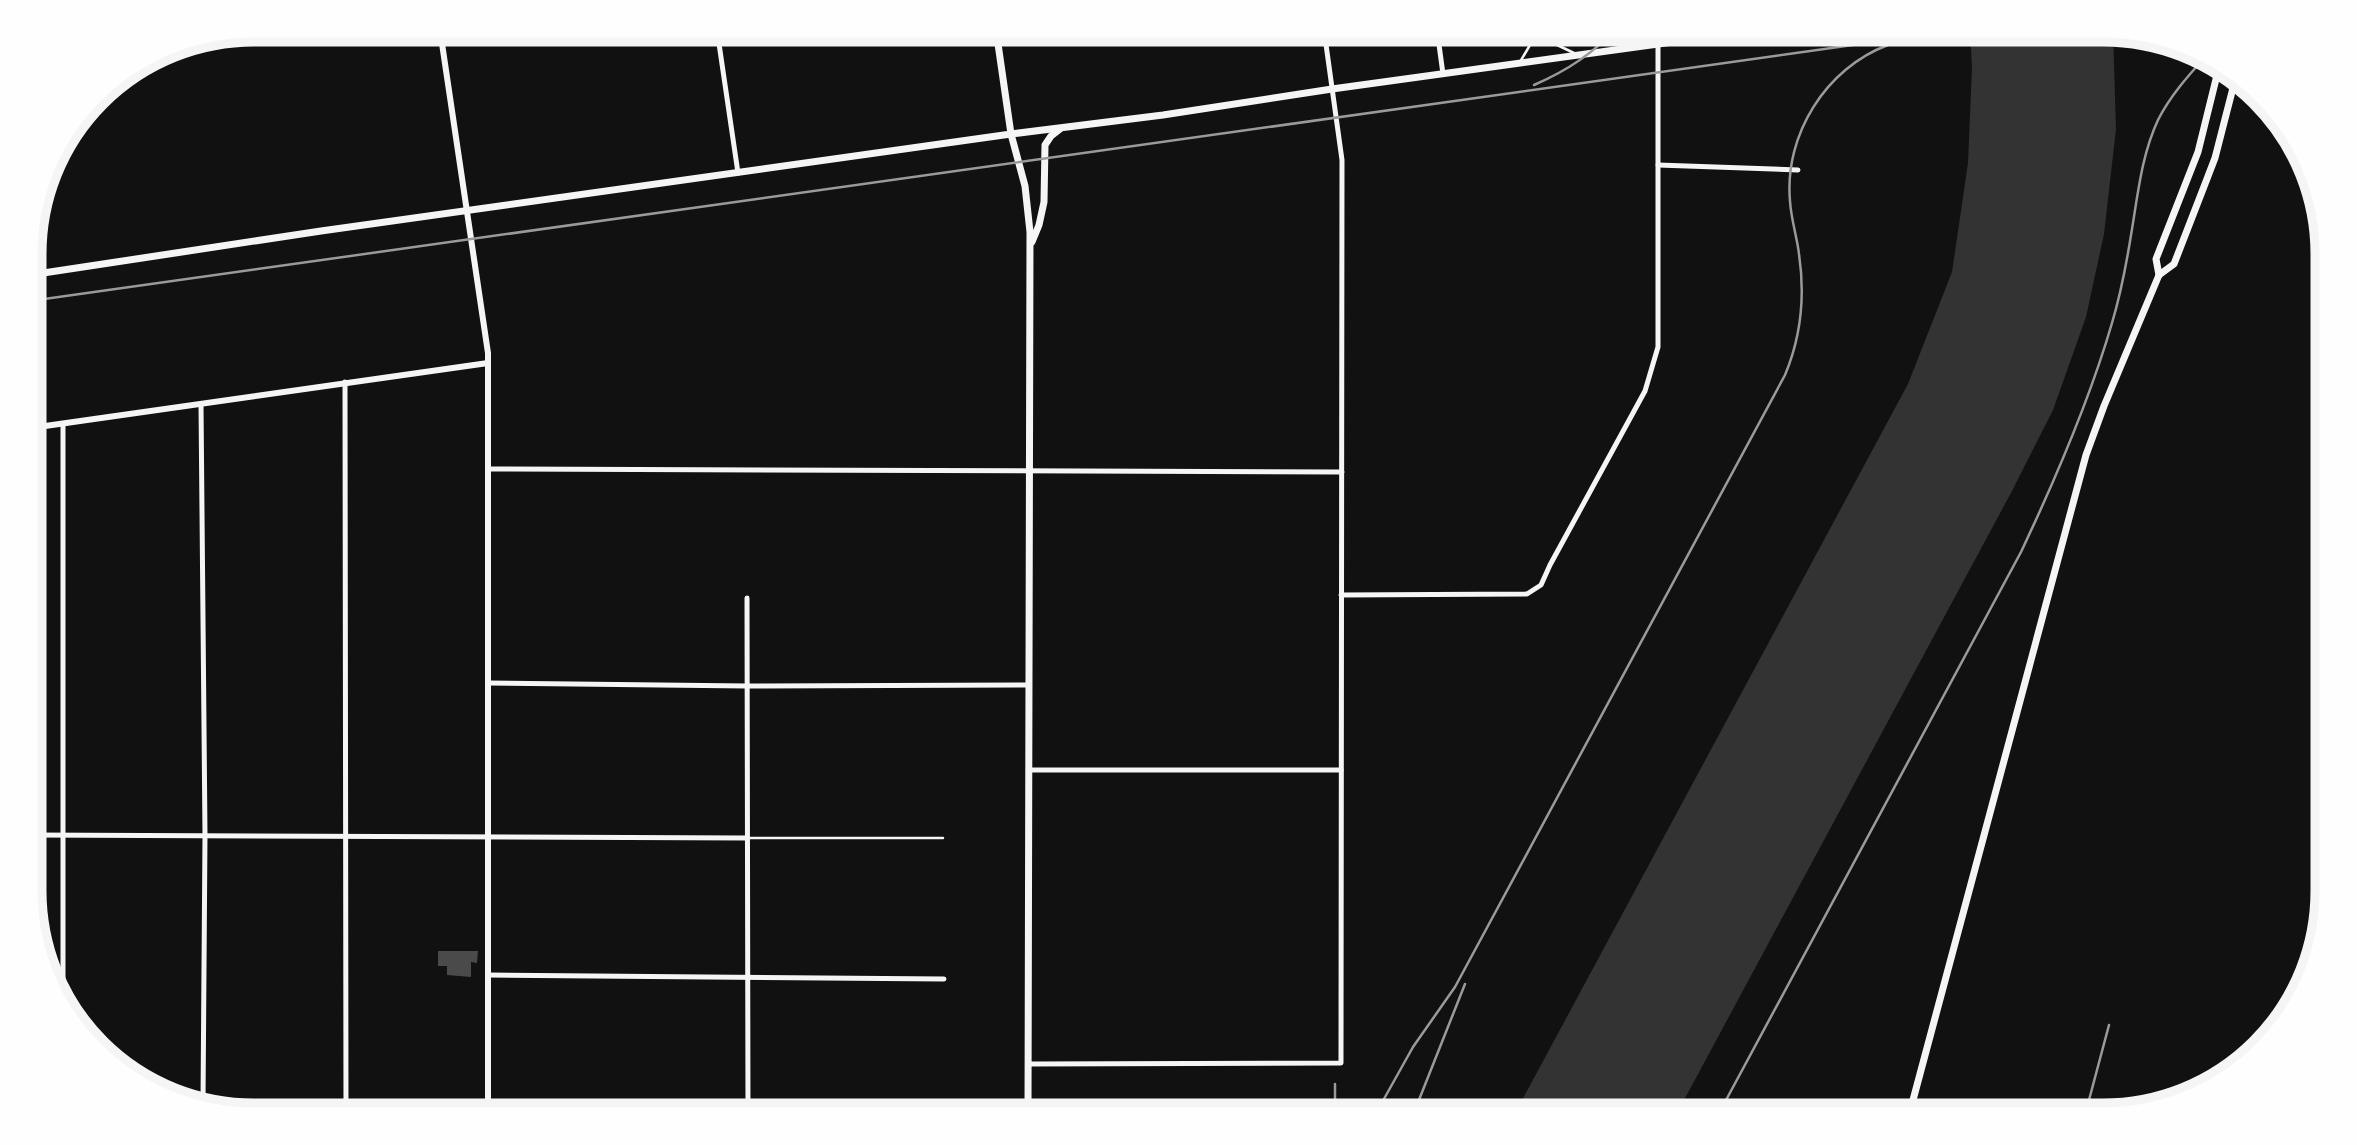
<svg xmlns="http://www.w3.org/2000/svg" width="2357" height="1145" font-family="Arial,sans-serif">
  <rect width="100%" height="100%" fill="#111"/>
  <path fill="#333" d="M1970,30H2103L2113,32L2116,129L2104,234L2086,317L2053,410L2012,491L1676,1115H1514L1908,384L1952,272L1968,163L1972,68Z"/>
  <path fill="#4a4a4a" d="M438,951H478L477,963L471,962V977L447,975V966H438Z"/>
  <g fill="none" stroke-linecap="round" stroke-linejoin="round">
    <g stroke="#f5f5f5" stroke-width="2.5">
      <path d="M1546,30L1555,44L1574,53"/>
      <path d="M1520,62L1530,45L1533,30"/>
      <path d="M747,838H943"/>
    </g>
    <g stroke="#f5f5f5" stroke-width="5">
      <path d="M717,30L738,173"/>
      <path d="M1437,30L1443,74"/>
      <path d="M1658,165L1798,170"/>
      <path d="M345,382L346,1114"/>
      <path d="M201,404L205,835L203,1103"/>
      <path d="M63,424V997"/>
      <path d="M488,469L1342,472"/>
      <path d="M1341,595L1527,594L1541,585L1550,565L1645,391L1658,347V44"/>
      <path d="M747,598L748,1115"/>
      <path d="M488,683L747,686L1029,685"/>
      <path d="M1030,770H1341"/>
      <path d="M32,835L747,838"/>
      <path d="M488,975L944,979"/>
      <path d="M1030,1064L1341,1063L1342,160L1324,30"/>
      <path d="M243,1113L488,1115L1028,1113"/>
    </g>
    <g stroke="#f5f5f5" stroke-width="6">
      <path d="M440,30L488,353V1115"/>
      <path d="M31,428L488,363"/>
    </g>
    <g stroke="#f5f5f5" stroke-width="7">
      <path d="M996,30L1011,134L1025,186L1030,232L1028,1115"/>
      <path d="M1032,242L1039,225L1044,202L1045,145L1051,136L1060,129"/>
      <path d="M30,275L321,231L1011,134L1163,115L1332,89L1760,30"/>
      <path d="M2159,275L2156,259L2198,152L2219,67"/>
      <path d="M1909,1115L2086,455L2104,406L2159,275L2174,264L2205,184L2215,158L2235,80"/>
    </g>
    <g stroke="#9a9a9a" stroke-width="2.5">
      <path d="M1839,41L1864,30"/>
      <path d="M1534,85C1564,72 1593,54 1614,30"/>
      <path d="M30,301L1960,30"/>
      <path d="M1335,1084V1115"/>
      <path d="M1375,1115L1413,1047L1455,987L1785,375C1801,337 1805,295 1799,254C1797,237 1791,219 1790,201C1784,135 1826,68 1888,45"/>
      <path d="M1413,1115L1465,984"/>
      <path d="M1718,1115L2021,552C2056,478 2089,402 2112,323C2121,293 2127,261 2132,229C2138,193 2142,154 2158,120C2170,96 2188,76 2206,56"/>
      <path d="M2085,1115L2109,1025"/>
    </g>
  </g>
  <path d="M0 0H2357V1145H0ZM254 42H2103A212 212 0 0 1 2315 254V891A212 212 0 0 1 2103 1103H254A212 212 0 0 1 42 891V254A212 212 0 0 1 254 42Z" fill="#fefefe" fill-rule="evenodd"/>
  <path fill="none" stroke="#f5f5f5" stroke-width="9" d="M254 42H2103A212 212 0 0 1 2315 254V891A212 212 0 0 1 2103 1103H254A212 212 0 0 1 42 891V254A212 212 0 0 1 254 42Z"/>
</svg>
